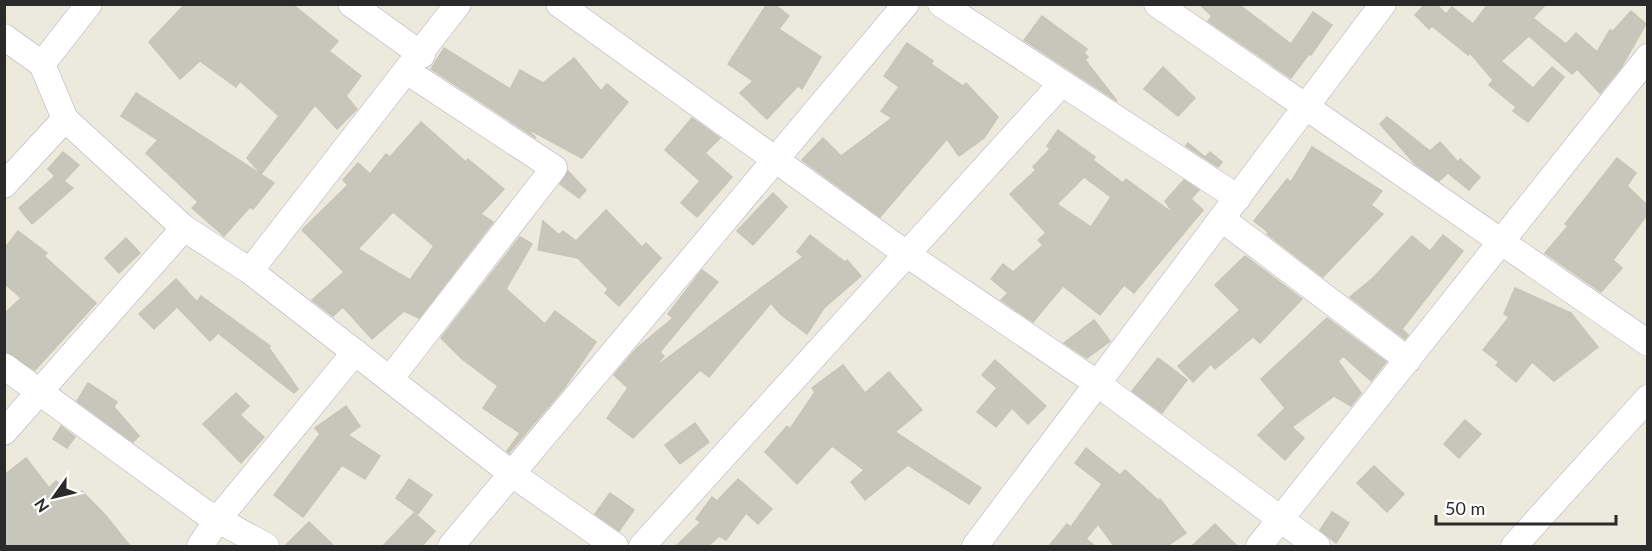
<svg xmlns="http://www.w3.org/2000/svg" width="1652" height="551" font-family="Lato,sans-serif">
  <rect width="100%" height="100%" fill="#ece9dd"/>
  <g fill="#c7c6bb" stroke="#c8c5b6" stroke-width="1.5" fill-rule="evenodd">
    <path d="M185,4H292L338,41L329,51L361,76L346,96L357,109L337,129L315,105L261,174L247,158L279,116L240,81L236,87L200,61L180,79L149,42Z"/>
    <path d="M767,4H774L789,16L779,29L821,57L802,89L798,86L767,119L740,93L753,81L728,64Z"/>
    <path d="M1199,4H1238L1291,44L1313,12L1332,25L1311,55L1309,54L1291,78L1208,21L1212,16Z"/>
    <path d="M1425,4H1436L1446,14L1452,7L1473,24L1488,4H1546L1533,18L1566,44L1576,33L1597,52L1610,30L1613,31L1631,11L1646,24L1622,66L1600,93L1577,69L1572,74L1529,36L1501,61L1533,88L1552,67L1564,77L1528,122L1513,111L1516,107L1489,85L1493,80L1470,53L1468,55L1432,26L1429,29L1415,15Z"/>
    <path d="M1042,16L1087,49L1084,53L1088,57L1085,60L1117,101L1024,40Z"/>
    <path d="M907,43L933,61L931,64L963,86L966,83L998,117L984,138L959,156L947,139L880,217L802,160L823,138L841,156L892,118L881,111L899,87L884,76Z"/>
    <path d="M444,48L510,89L520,70L543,83L574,58L601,91L607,84L628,102L582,158L526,128L536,138L431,69Z"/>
    <path d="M1163,67L1195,98L1178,116L1144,89Z"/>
    <path d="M136,93L274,183L253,209L250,207L224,236L192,208L198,202L146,153L158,140L121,116Z"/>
    <path d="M1387,117L1430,151L1440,142L1458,162L1460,159L1480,177L1469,190L1448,173L1439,181L1415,164L1380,124Z"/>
    <path d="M692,118L720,138L705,153L732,177L697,217L681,203L700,181L665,150Z"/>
    <path d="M421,122L466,162L468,159L504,189L481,214L493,222L419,318L404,311L372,339L343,307L333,316L312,300L344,272L302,230L348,185L343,180L358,163L370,174L386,154L390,157ZM393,212L434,246L410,280L358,249Z"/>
    <path d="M1058,130L1095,157L1093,160L1123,183L1126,179L1174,214L1165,201L1184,180L1199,190L1191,199L1203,210L1134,293L1124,285L1100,315L1063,286L1033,322L1001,300L1008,293L991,279L1003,264L1013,272L1043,245L1038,240L1046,233L1010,194L1036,170L1033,167L1050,149L1047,146ZM1084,177L1111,197L1091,227L1057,204Z"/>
    <path d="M1188,143L1205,157L1210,152L1222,162L1218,167L1186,146Z"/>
    <path d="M1312,147L1382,191L1371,205L1383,214L1323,277L1267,234L1269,233L1254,221L1287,179L1291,182Z"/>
    <path d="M63,152L79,165L64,181L73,188L32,224L19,208L55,176L48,169Z"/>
    <path d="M1617,158L1636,173L1627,186L1647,205V215L1613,260L1622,268L1601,292L1545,253L1568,226L1565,224Z"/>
    <path d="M568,171L586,190L579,198L560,184Z"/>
    <path d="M773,193L787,207L753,245L737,231Z"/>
    <path d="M606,210L642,247L646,243L661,258L619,306L605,293L608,289L578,258L538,250L543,221L559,235L563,231L576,241Z"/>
    <path d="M18,231L47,253L44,256L96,303L35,370L4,351V314L21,298L4,283V249Z"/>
    <path d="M810,235L845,262L847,260L861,276L824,308L807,334L780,314L771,303L709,377L700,370L633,438L607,418L628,388L614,375L637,348L673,318L668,314L702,270L718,282L660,352L664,356L654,368L803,257L797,252Z"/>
    <path d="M1443,235L1463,251L1402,329L1408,335L1405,339L1350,297L1373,278L1412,236L1430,251Z"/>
    <path d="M520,237L532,244L506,289L545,324L555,311L596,342L564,388L509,453L507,451L520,433L483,408L498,386L462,359L441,338Z"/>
    <path d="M126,238L140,253L119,273L105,258Z"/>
    <path d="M1245,256L1302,299L1260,343L1253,337L1215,369L1211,364L1193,382L1178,366L1240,310L1215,285Z"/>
    <path d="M176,279L197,302L201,296L270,346L269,348L298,389L294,393L218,333L210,341L177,307L154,329L139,314Z"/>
    <path d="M1515,288L1571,313L1598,347L1554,381L1532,362L1516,382L1496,365L1499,362L1483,350L1509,317L1504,314Z"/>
    <path d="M1327,318L1386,362L1371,381L1343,356L1338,361L1361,393L1351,406L1334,396L1292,427L1304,438L1285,460L1258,435L1285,408L1261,379Z"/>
    <path d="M1094,320L1110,341L1087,358L1064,343Z"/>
    <path d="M1158,358L1187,380L1162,413L1132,391Z"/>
    <path d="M995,360L1046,406L1028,424L1012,408L996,427L977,412L997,388L982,375Z"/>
    <path d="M843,365L865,393L889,372L922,410L895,432L981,488L969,504L908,465L865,500L851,482L864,470L832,446L797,484L765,452L787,426L790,429L815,392L812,388Z"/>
    <path d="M88,383L117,402L114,407L139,436L133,442L77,401Z"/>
    <path d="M236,393L249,406L240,415L264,437L241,463L203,424Z"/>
    <path d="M346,406L360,426L348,435L380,456L365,479L342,465L303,517L274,495L320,434L315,428Z"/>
    <path d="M1465,420L1481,434L1459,458L1444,444Z"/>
    <path d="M695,423L709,442L680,464L665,445Z"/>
    <path d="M61,426L75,437L67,448L53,439Z"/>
    <path d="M1086,448L1120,475L1125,470L1159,501L1160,499L1186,533L1167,546H1114L1098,524L1086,539L1095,546H1049L1067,524L1071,527L1102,484L1075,463Z"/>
    <path d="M26,458L49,488L56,481L76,498L82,491L107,517L130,546H4V475Z"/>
    <path d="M1374,466L1404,494L1387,512L1357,483Z"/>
    <path d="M409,479L432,495L418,514L396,498Z"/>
    <path d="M738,479L772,509L758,524L746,513L726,540L719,536L708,546H676L701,522L696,519L712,497L717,501Z"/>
    <path d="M610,493L634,510L619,531L595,514Z"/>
    <path d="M1332,512L1349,523L1336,543L1320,530Z"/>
    <path d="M414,513L435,531L422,546H383Z"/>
    <path d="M309,522L334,546H285Z"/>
    <path d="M1215,524L1237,546H1192Z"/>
  </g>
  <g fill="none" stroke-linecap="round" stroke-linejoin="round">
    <defs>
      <g id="street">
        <path d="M351,4L422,55"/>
        <path d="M559,4L908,255L1098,384L1317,546"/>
        <path d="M941,4L1238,198"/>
        <path d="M1157,4L1648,343"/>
        <path d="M4,37L42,64L89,4"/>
        <path d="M42,64L65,119L184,228L250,271L512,474L615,546"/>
        <path d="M4,185L65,119"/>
        <path d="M1222,219L1408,360"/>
        <path d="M250,271L458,4"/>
        <path d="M4,366L204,512L266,546"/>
        <path d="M390,379L554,168L408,72"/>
        <path d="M4,432L184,228"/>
        <path d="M200,546L218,519L355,352"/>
        <path d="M451,546L906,4"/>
        <path d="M642,546L1061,84"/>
        <path d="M975,546L1383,4"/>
        <path d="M1259,546L1648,57"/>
        <path d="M1514,546L1648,398"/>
      </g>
    </defs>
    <use href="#street" stroke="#b1b0be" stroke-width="27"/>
    <use href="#street" stroke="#fff" stroke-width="26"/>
  </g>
  <rect width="1652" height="551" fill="none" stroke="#2a2a2a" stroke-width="12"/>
  <g transform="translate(54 497) rotate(236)" stroke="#ffffff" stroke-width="4.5" paint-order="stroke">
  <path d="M0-4.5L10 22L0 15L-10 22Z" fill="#2a2a2a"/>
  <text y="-9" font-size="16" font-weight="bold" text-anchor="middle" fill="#2a2a2a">N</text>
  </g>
  <path d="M1436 515v9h180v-9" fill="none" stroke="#2a2a2a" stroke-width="3"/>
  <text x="1445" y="515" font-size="18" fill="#2a2a2a" stroke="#ffffff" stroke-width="4.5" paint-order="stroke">50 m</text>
</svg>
